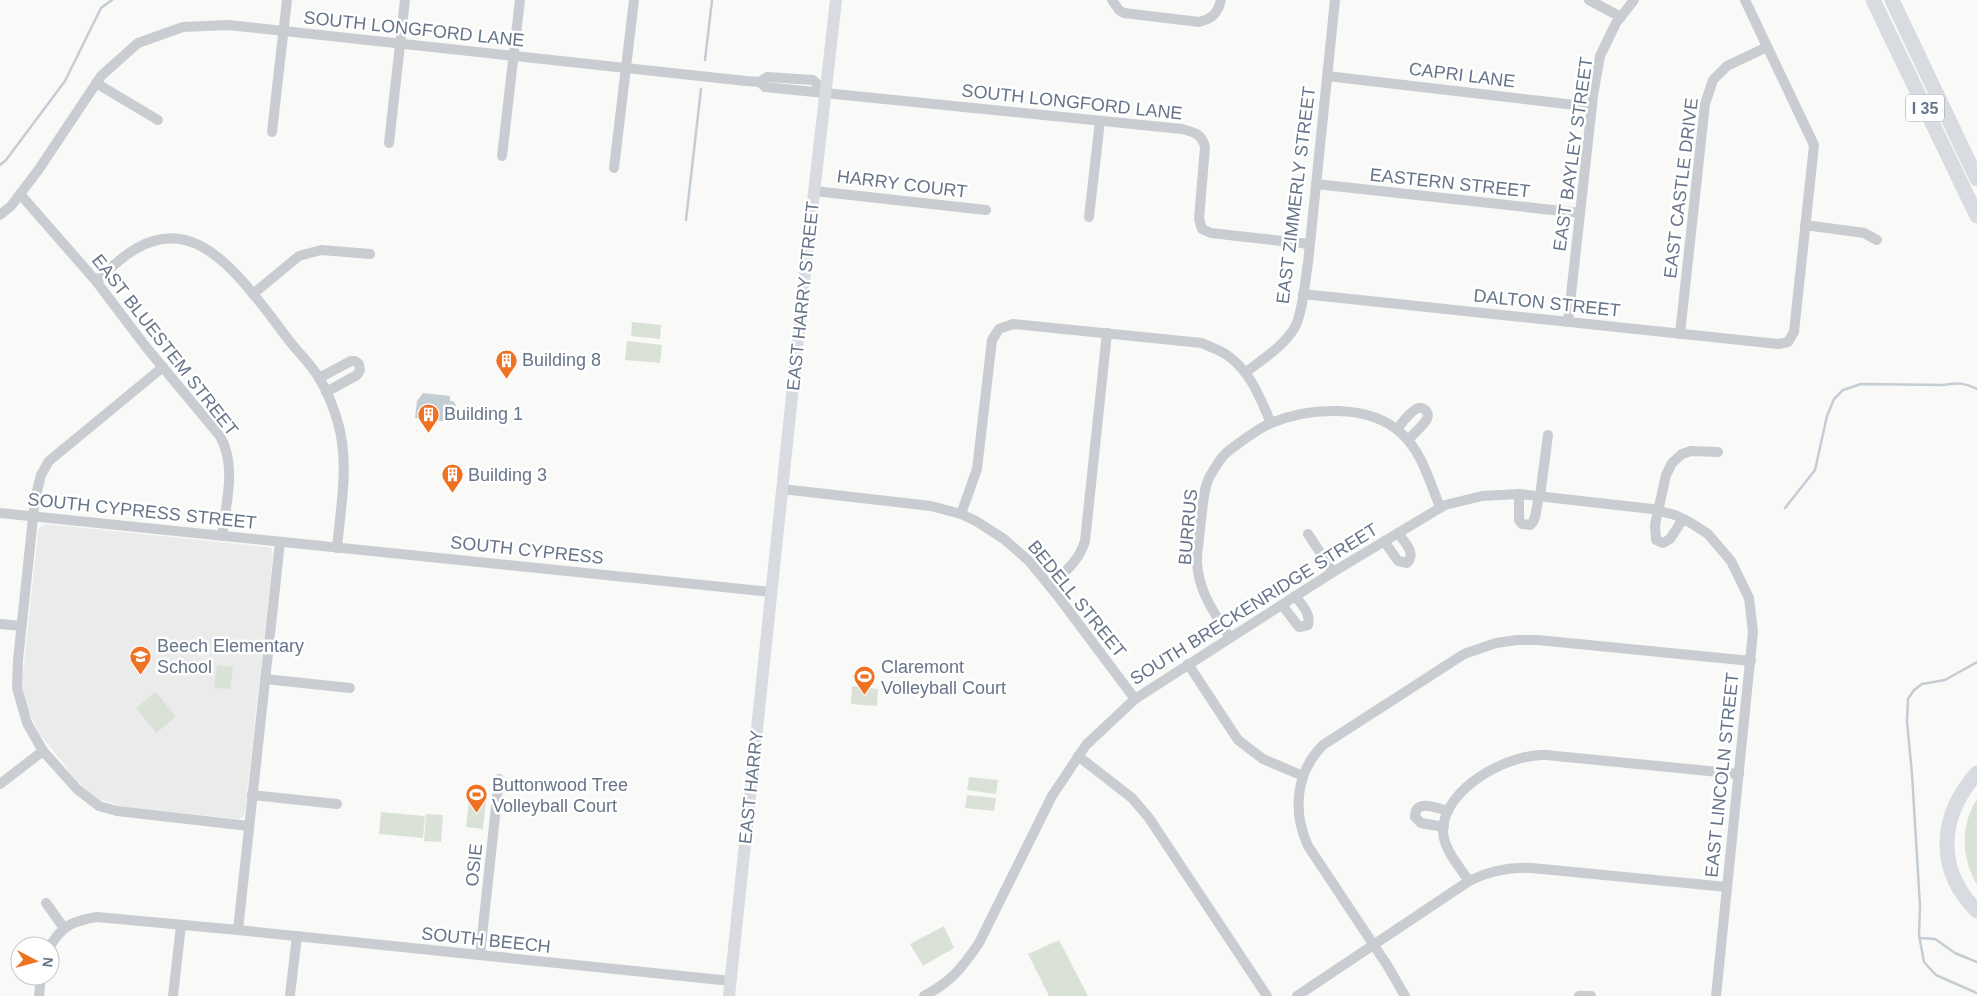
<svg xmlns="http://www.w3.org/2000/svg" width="1977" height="996" font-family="Arial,sans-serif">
  <rect width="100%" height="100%" fill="#f9faf7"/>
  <path fill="#eaebea" d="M46,524L269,547L272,549L273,555L245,812L243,817L239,819L125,807L98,799L78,782L39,733L24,701L22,682L38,532L39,528Z"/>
  <g fill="#dae2d8">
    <path d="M632,322L661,325L660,339L631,336Z"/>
    <path d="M627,341L662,345L660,363L625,360Z"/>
    <path d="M217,665L233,667L230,689L214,688Z"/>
    <path d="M852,686L878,689L877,706L851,704Z"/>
    <path d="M156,692L176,717L156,733L136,708Z"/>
    <path d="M969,777L998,780L996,794L967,790Z"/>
    <path d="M967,795L996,798L994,811L965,808Z"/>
    <path d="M469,799L486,800L483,829L466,827Z"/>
    <path d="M1977,799V885C1961,857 1960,826 1977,799Z"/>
    <path d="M381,812L425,816L423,838L379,834Z"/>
    <path d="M426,814L443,815L441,842L424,841Z"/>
    <path d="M944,926L954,948L923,966L910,944Z"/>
    <path d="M1059,940L1088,996H1049L1028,954Z"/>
  </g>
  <path fill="#c4cdd4" d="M423,393L450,396V401H453L456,405V409L453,411L451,422L415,418L417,401Z"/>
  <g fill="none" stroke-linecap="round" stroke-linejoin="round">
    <g stroke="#c4cdd4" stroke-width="2.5">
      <path d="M705,60L712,0"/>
      <path d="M0,165L6,160L65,81L101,8L112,0"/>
      <path d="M686,220L701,89"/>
      <path d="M1785,508L1815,470L1827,416L1834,399L1843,390L1861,384L1944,385C1957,382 1965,383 1977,389"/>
      <path d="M1977,662L1945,680L1922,684L1914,690L1908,699L1907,721L1912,774L1920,906L1919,935L1924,962L1936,975L1977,993"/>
      <path d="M1920,938L1935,939L1955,953L1977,962"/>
    </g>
    <g stroke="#c9ccd0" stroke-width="10">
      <path d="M1112,0L1119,10L1124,13L1199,22C1212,19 1218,13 1221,0"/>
      <path d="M1589,0L1621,17"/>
      <path d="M1327,76L1592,107"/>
      <path d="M760,82L767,77L813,80L826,93"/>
      <path d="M96,83L158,120"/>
      <path d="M272,132L287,0"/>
      <path d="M389,143L405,0"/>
      <path d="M502,156L520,0"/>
      <path d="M614,168L634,0"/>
      <path d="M1316,184L1580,213"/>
      <path d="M814,191L986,210"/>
      <path d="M20,194L96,281L146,347L220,436C237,466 226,503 222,536"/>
      <path d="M0,215L11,206L39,169L101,76L138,43L183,27L228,25L746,81L760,82L765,87L1182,129C1194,132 1202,134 1205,147L1199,219L1202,229L1211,233L1309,244"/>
      <path d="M1089,217L1100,121"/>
      <path d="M1805,225L1864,233L1877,240"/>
      <path d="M96,281C120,259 145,234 180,239C224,245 265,310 291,343C300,354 312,366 319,378C330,396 339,421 342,442C347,477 340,513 337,548"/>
      <path d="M253,294L299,256L321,250L370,254"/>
      <path d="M1303,294L1778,344L1788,342L1794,332L1814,145L1745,0"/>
      <path d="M1568,322L1593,96L1600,56L1616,23L1634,0"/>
      <path d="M1680,334L1705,104L1713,80L1727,66L1767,47"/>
      <path d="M163,367L49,461L41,475L35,499L18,660L17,688L27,723L43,751L77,789L99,806L117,811L249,826"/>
      <path d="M1246,372C1263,359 1284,346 1295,327C1303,312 1305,280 1308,263L1335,0"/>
      <path d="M319,378L351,361H355L359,364L360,370L357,375L326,392"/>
      <path d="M1397,429C1402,423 1409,413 1416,409C1423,405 1430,412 1427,419C1423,426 1414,433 1408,440"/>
      <path d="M782,489L931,506L961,514L976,521L1004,539L1029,561L1057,595L1135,699"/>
      <path d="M1519,494V520L1522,524L1530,525C1538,519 1535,505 1540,496L1548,435"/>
      <path d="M0,513L772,592"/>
      <path d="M961,514L977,469L992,340L999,329L1013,324L1202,343C1210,347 1220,350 1227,355C1251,372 1260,398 1271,423"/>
      <path d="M1683,519L1670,539L1663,543L1656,540L1655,525L1666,475L1672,463L1682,454L1691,451L1718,452"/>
      <path d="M1308,534L1333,572"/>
      <path d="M1384,541L1398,561L1407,563C1417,553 1404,542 1398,533"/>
      <path d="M1050,585C1065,572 1079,561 1085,541L1107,333"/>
      <path d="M1282,605L1299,627L1308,625C1311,614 1302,605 1295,596"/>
      <path d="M0,624L21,626"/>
      <path d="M1230,638C1215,614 1198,591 1197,562C1197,548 1200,534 1201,520C1203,506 1203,489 1210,476C1214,469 1220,459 1225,454C1233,447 1259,428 1269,424C1307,407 1370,403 1402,434C1422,452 1430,483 1440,507"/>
      <path d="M1188,664L1238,740L1263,759L1303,776"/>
      <path d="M265,679L350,688"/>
      <path d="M1078,756L1132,798L1149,818L1267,996"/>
      <path d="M0,784L43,751"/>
      <path d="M252,795L337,804"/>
      <path d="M1444,827L1421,823L1415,817C1415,798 1437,808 1448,811"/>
      <path d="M1469,881C1459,866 1443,849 1443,830C1444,788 1509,753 1546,755L1739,774"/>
      <path d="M46,903L64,928"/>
      <path d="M238,930L280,542"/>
      <path d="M50,946C63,925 73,921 97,917L238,930L731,981"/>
      <path d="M480,955L499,779"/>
      <path d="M290,995L297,936"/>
      <path d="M39,996L41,976"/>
      <path d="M173,996L181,925"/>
      <path d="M924,996C951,982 962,968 979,943L1052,796L1086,745L1135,699L1333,572L1445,505L1482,496L1519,494L1652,509L1675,515L1691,523L1708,534L1731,561L1749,598L1753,632L1716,996"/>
      <path d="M1297,996L1469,881C1489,871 1510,867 1532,868L1727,887"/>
      <path d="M1405,996L1387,965L1308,846C1292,811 1296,772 1323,745L1464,654L1496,643L1517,640H1538L1751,661"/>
      <path d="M1579,996H1591"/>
    </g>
    <path stroke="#d8dbe0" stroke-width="12" d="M729,996L805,272L836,0"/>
    <g stroke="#d8dbe0" stroke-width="15">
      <path d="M1873,0L1977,216"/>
      <path d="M1892,0L1977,179"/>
      <path d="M1977,773C1939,816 1935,869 1977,911"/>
    </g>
  </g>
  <defs>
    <symbol id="building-pin" viewBox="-11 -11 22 30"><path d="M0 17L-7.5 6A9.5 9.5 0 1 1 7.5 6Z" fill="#ef7122" stroke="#fff"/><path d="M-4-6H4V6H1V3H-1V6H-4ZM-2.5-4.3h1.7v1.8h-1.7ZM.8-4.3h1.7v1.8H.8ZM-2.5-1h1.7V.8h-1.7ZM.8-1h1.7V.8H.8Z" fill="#fff"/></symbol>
    <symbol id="school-pin" viewBox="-11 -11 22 30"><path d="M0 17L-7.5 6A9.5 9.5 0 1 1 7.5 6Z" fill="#ef7122" stroke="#fff"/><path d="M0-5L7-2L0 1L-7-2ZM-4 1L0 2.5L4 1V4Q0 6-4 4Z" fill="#fff"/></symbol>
    <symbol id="stadium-pin" viewBox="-11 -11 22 30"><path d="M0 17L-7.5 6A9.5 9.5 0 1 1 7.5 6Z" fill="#ef7122" stroke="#fff"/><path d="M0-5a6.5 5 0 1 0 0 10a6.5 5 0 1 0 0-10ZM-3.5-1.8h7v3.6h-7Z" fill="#fff"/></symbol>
  </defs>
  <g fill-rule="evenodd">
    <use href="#building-pin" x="494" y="348" width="25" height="34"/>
    <use href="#building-pin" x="416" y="402" width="25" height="34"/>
    <use href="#building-pin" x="440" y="462" width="25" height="34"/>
    <use href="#school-pin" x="128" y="644" width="25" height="34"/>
    <use href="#stadium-pin" x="852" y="664" width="25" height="34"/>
    <use href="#stadium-pin" x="464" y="782" width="25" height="34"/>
  </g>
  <g text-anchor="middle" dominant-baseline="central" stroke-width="5" stroke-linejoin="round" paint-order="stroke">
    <rect fill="#fff" stroke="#959ead" stroke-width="1" x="1906" y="94.5" width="38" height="27" rx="4"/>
    <g font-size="16" font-weight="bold" fill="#67758a">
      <text x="1925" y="108">I 35</text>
    </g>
    <g font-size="18" fill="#67758a" stroke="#fff">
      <text transform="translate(414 29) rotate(6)">SOUTH LONGFORD LANE</text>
      <text transform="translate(1462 75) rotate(7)">CAPRI LANE</text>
      <text transform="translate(1072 102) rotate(6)">SOUTH LONGFORD LANE</text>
      <text transform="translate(1573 154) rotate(-82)">EAST BAYLEY STREET</text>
      <text transform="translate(1450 183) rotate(6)">EASTERN STREET</text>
      <text transform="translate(902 184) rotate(7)">HARRY COURT</text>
      <text transform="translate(1681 188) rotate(-83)">EAST CASTLE DRIVE</text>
      <text transform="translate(1296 195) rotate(-83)">EAST ZIMMERLY STREET</text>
      <text transform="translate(803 296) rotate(-84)">EAST HARRY STREET</text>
      <text transform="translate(1547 303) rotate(6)">DALTON STREET</text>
      <text transform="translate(165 345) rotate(52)">EAST BLUESTEM STREET</text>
      <text transform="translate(142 511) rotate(6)">SOUTH CYPRESS STREET</text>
      <text transform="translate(1188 527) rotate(-85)">BURRUS</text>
      <text transform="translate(527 550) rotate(6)">SOUTH CYPRESS</text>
      <text transform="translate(1077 599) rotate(51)">BEDELL STREET</text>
      <text transform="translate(1254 604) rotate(-32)">SOUTH BRECKENRIDGE STREET</text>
      <text transform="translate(1722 775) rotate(-84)">EAST LINCOLN STREET</text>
      <text transform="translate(751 787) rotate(-84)">EAST HARRY</text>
      <text transform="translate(474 865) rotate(-84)">OSIE</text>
      <text transform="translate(486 940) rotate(6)">SOUTH BEECH</text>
    </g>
    <g font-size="18" fill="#67758a" stroke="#fff" text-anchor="start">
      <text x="522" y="360">Building 8</text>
      <text x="444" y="414">Building 1</text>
      <text x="468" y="475">Building 3</text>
      <text x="157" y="646">Beech Elementary<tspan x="157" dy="21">School</tspan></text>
      <text x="881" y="667">Claremont<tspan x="881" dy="21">Volleyball Court</tspan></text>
      <text x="492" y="785">Buttonwood Tree<tspan x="492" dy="21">Volleyball Court</tspan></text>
    </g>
  </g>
  <g transform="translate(35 961) rotate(96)"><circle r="24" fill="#ffffff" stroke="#c2c8d0"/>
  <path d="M0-4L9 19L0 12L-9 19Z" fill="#ef7122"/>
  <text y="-8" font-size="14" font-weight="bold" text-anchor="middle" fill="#67758a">N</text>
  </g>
</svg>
